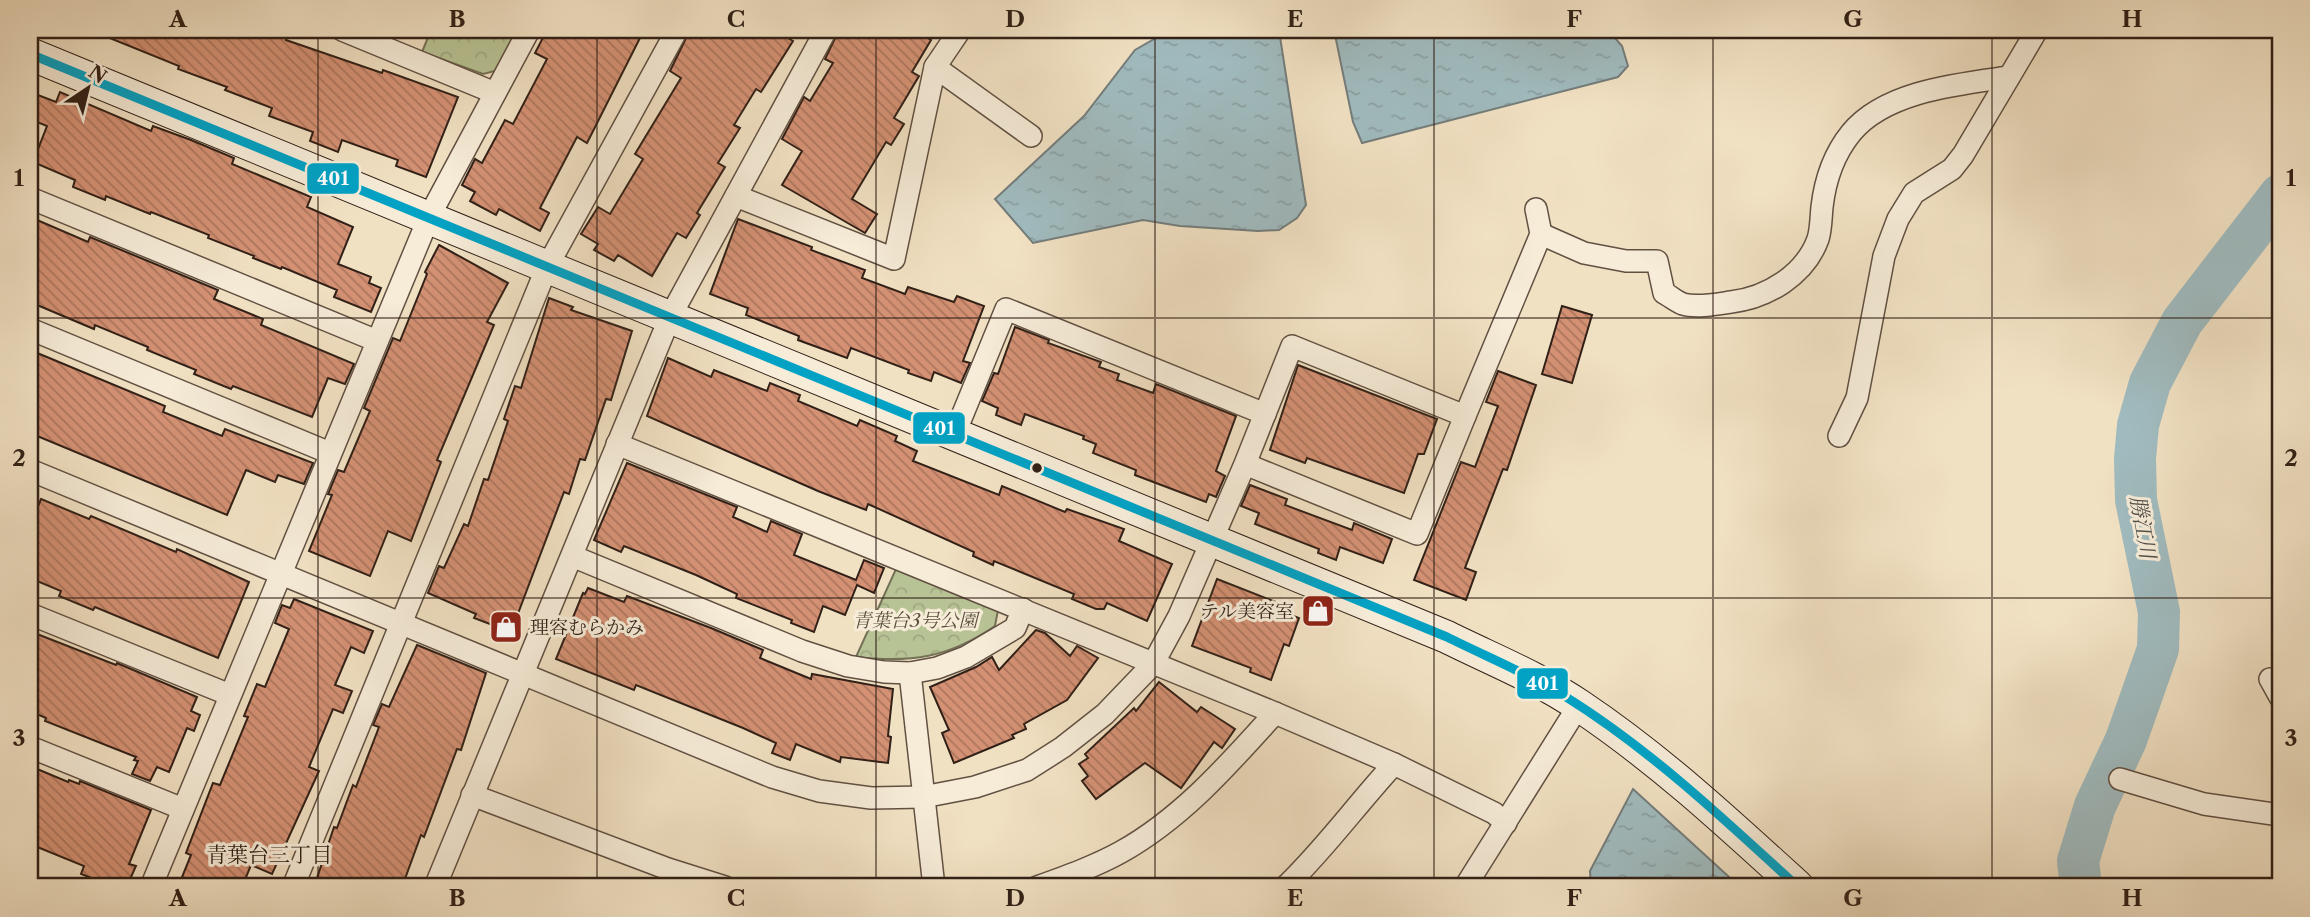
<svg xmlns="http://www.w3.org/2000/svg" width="2310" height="917" font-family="'Libre Caslon Text','Noto Serif JP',serif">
  <defs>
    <pattern id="park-crowns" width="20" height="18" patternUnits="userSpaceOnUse" patternTransform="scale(1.75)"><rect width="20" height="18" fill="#b8c395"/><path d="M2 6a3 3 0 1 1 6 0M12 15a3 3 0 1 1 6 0" fill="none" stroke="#9fa780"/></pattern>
    <pattern id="water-ripples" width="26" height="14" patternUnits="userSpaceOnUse" patternTransform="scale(1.75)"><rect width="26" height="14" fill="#a0bbbf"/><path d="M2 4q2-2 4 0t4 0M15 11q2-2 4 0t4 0" fill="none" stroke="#8aa0a3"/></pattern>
    <pattern id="building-back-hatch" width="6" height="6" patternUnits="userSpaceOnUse" patternTransform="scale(1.75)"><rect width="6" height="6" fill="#d49174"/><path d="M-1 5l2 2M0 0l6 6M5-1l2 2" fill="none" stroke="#ad765e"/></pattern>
  </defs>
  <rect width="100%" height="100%" fill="#f1e1c3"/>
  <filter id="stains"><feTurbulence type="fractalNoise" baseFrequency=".00286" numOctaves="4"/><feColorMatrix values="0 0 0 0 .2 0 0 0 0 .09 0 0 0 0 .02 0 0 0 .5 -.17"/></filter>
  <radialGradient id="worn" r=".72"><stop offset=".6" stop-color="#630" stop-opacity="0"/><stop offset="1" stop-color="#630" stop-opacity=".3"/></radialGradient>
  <g fill="url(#park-crowns)" stroke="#747256" stroke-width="2">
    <path d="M431,30H518L495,71L483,74L422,52Z"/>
    <path d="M896,569L998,610L995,626C948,658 911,663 856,657Z"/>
  </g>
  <g fill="url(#water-ripples)" stroke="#747d7c" stroke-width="2">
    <path d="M1170,30H1279L1306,205L1297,218L1279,230L1258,231L1180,226L1143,220L1033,243L995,199L1084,116L1135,50Z"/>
    <path d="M1334,30H1608L1622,46L1628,66L1618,77L1362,143L1353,122Z"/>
    <path d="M1633,789L1740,887H1591L1590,871Z"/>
  </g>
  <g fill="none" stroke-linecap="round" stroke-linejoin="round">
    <path stroke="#a0bbbf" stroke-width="42" d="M2081,887L2078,861L2095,806L2126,740L2158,649L2159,612L2136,500L2135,459L2138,425L2150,383L2182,322L2280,195"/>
  </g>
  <g fill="url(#building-back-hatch)" stroke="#312017" stroke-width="2">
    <path d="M90,30H238L254,36L257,30H289L286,40L382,73L383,70L458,97L426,177L396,166L398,160L342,140L338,152L310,141L313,132L269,116L272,108L225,90L227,87L178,69L179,66Z"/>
    <path d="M547,30H644L587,143L577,137L540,208L549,213L540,231L499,209L496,215L470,201L475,192L462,185L475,159L482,163L505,120L513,124L547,59L535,53Z"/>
    <path d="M690,30H774L793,41L761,92L756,89L734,125L740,128L718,163L725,167L697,213L700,215L686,238L677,233L652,276L618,255L614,261L594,250L598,244L581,234L598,207L610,214L643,159L635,154L681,78L670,71Z"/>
    <path d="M839,30H914L931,40L912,72L919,76L894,118L904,124L891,145L886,142L852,199L877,214L865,233L782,185L802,151L782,139L804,97L810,101L833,63L825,59Z"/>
    <path d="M30,92L56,102L60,92L151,131L153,126L191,140L234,158L232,164L311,197L307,207L353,227L338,264L371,277L369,283L381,288L371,312L334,297L337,290L282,267L281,269L253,258L254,256L208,238L209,235L151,212L150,214L106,196L105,200L73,187L75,180L33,162L47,126L30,119Z"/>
    <path d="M30,217L88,242L90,237L218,290L214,299L263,319L261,325L354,364L345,384L328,378L312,417L233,386L231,389L194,374L196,370L147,350L148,347L95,325L94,329L30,302Z"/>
    <path d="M738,219L812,247L811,250L865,270L862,278L905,294L908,287L954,302L957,296L984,306L963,361L970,363L961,383L934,372L931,381L908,373L909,370L851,348L847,358L798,340L799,336L746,315L748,308L710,294Z"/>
    <path d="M439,245L508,283L487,322L494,325L437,460L441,462L411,541L388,531L370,576L309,551L332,495L328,494L338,470L344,472L370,411L364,408L393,338L400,341L427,274L425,272Z"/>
    <path d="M549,298L573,307L571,310L632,331L611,400L606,399L585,460L580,459L569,494L564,492L511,632L474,618L476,614L428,593L439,566L444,568L464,524L468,526L484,479L488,480L508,421L504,419L515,386L521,388Z"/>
    <path d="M1562,306L1592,315L1572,383L1542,374Z"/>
    <path d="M1015,327L1049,340L1048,343L1101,362L1099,367L1119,374L1117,380L1153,393L1156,384L1236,416L1216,471L1225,476L1216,497L1209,494L1206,502L1135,475L1136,470L1093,453L1096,444L1083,439L1084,436L1025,414L1021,425L996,415L998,408L982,401L994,373L998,374Z"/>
    <path d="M30,350L165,406L163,412L222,436L225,429L313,463L304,484L278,475L275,482L246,470L227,515L30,433Z"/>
    <path d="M668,358L711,377L714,370L767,391L770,383L800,395L798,401L857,426L860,420L897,436L895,441L917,451L913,461L999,495L1002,486L1065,512L1067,509L1124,529L1119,541L1172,564L1147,621L1107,603L1104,609H1096L1072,599L1074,594L994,561L993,565L973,556L974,552L868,504L866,510L818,491L647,416Z"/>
    <path d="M1298,365L1437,419L1424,454H1418L1404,493L1307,458L1305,463L1270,450Z"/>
    <path d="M1498,371L1536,385L1507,470L1503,469L1465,568L1476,572L1466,600L1414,580L1461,462L1475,467L1498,406L1486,402Z"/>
    <path d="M627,463L737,507L733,517L767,532L771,521L802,534L794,555L856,580L864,560L884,568L874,593L857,585L845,615L823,606L814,632L791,623L792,620L736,598L737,594L696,575L624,546L621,552L594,540Z"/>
    <path d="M1250,485L1287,499L1285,505L1352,530L1354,523L1392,539L1383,563L1340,547L1336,560L1318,553L1319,549L1255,524L1259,513L1241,506Z"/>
    <path d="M41,499L89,519L91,516L176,552L177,549L249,582L218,658L95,607L93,610L59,596L61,591L30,578V526Z"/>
    <path d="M1217,579L1286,606L1283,612L1299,618L1289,646L1284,644L1271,680L1250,672L1251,668L1192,646Z"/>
    <path d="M588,588L624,602L627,596L711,628L763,650L760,658L811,679L812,674L893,689L888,736L891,737L888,763L841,757L840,762L796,744L790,760L772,753L776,743L743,728L636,685L634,690L556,659L583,593L585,594Z"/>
    <path d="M294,599L373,631L364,653L351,647L335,685L352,691L343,713L333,709L309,767L319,771L272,874L251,865L242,887H178L191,855L186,853L213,783L220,785L248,717L244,716L257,684L265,687L289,629L275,623L282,605L290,608Z"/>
    <path d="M1036,630L1045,633L1070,656L1077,646L1098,658L1067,700L1024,724L1026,729L1012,735L1014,738L954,763L942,733L949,730L930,687L976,667L992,657L999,670Z"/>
    <path d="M37,634L116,665L117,663L197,697L191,711L200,715L194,731L187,728L169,772L157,767L150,781L132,774L138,761L134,760L136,757L45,721L46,718L30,711V651Z"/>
    <path d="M417,645L486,673L461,750L457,749L424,837L421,835L402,887H314L334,827L337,828L353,785L356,787L379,727L373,725L382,704L389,707Z"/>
    <path d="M1159,682L1197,712L1201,707L1235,729L1222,748L1214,742L1181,788L1145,763L1096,799L1082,781L1088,776L1079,764L1088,758L1085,754L1134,708L1136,711Z"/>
    <path d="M30,766L68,782L69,780L79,784L80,781L151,810L129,864L136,866L127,886L114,881L112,886L81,874L84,866L30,844Z"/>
  </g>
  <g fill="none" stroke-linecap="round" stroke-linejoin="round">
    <defs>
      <g id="street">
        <path d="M342,30L495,93"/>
        <path d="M935,67L1031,136"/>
        <path d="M736,196L894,259L935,67L960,30"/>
        <path d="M30,198L377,341"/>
        <path d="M1541,234L1584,253L1626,261H1657L1664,293C1670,296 1677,302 1683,304C1696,308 1717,304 1731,302C1767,298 1805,275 1818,239C1821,230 1821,217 1822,207C1825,181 1834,154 1851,133C1885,91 1959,84 2009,77"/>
        <path d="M30,329L330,453"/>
        <path d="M1465,416L1541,234L1536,209"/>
        <path d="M955,433L1006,309L1265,414"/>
        <path d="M1839,436L1857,398L1884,256L1898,219L1914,193L1952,169L1963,155L2037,30"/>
        <path d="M617,444L1275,713L1394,764L1494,813L1506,823"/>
        <path d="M30,470L772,777L819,791L871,798L923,797L975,787L1027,770L1063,747L1105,714L1153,664L1179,616L1245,464L1292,346L1465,416L1417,534L1245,464"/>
        <path d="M572,556L802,651L848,666L884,672L910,673L937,668L966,657L1015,628L1023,609"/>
        <path d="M30,614L230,695"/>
        <path d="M910,673L934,887"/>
        <path d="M2270,679L2280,697"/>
        <path d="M30,747L183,809"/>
        <path d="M2120,779L2204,804L2280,815"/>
        <path d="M472,795L668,869L725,887"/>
        <path d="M151,887L429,217L529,30"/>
        <path d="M293,887L547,267L677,30"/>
        <path d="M435,887L670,317L826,30"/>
        <path d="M1037,887C1065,877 1096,866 1121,852C1182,818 1229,764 1275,713"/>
        <path d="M1285,887C1324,850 1357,804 1394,764"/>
        <path d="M1465,887L1579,705"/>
      </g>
      <path id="secondary" d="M30,54L1447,637C1491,659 1539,678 1580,706C1659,759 1728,823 1798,887"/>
    </defs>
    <use href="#street" stroke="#615042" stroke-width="24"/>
    <use href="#secondary" stroke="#312017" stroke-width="34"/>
    <use href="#street" stroke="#f6ecd8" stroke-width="21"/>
    <use href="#secondary" stroke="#f6ecd8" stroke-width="32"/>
    <defs>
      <path id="bus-1" d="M30,54L1447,637C1487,657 1529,674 1566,697C1651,750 1725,820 1798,887"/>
    </defs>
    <use href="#bus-1" stroke="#f6ecd8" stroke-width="14"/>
    <use href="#bus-1" stroke="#02a2c5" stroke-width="9"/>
  </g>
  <path fill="none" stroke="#312017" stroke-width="2" stroke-opacity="0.55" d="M318,30V887M597,30V887M876,30V887M1155,30V887M1434,30V887M1713,30V887M1992,30V887M30,318H2280M30,598H2280"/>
  <defs>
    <symbol id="shop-square" viewBox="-11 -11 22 22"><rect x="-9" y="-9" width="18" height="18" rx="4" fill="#8f2418" stroke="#f6ecd8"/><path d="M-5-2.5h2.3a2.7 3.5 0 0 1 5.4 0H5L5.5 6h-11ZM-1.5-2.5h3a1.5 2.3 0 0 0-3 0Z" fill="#fff"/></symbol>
  </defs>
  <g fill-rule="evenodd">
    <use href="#shop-square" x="1299" y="592" width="38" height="38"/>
    <use href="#shop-square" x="487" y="608" width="38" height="38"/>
  </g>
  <circle fill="#312017" stroke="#f6ecd8" stroke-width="2.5" cx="1037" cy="468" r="6"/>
  <g text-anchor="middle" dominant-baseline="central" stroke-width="6" stroke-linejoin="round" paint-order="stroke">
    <g font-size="19" fill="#312017" stroke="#f6ecd8" text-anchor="end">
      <text x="1294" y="611">テル美容室</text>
      <text x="530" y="627" text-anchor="start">理容むらかみ</text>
    </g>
    <g font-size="19" font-style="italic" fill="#5a513d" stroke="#f6ecd8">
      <text x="915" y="620">青葉台3号公園</text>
    </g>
    <g font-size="21" font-style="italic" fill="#524e49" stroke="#f6ecd8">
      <text transform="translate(2143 527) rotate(80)">勝江川</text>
    </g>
    <g font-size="21" fill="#312017" stroke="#f6ecd8">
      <text x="269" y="854">青葉台三丁目</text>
    </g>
  </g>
  <g stroke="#f6ecd8" stroke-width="2.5">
    <rect x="306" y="162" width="54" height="33" rx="7" fill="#02a2c5"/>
    <rect x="912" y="411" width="54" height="34" rx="7" fill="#02a2c5"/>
    <rect x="1516" y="667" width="53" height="33" rx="7" fill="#02a2c5"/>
  </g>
  <g font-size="19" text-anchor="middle" font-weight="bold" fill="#fff">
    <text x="333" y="185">401</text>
    <text x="939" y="435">401</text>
    <text x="1542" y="690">401</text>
  </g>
  <rect width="2310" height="917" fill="none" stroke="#f1e1c3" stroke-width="77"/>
  <g transform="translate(88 88) rotate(35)" stroke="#f6ecd8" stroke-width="5" paint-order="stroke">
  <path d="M0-5L12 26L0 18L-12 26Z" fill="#312017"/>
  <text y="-10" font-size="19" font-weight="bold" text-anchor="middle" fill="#312017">N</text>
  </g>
  <rect x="38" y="38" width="2234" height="840" fill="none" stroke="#312017" stroke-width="2.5"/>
  <g font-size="23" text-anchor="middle" font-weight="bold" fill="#312017">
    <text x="178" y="27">A</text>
    <text x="457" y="27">B</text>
    <text x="736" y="27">C</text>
    <text x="1015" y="27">D</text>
    <text x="1295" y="27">E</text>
    <text x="1574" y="27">F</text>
    <text x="1853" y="27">G</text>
    <text x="2132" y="27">H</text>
    <text x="19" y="186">1</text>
    <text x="2291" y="186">1</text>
    <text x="19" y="466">2</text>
    <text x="2291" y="466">2</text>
    <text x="19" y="746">3</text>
    <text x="2291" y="746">3</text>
    <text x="178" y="906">A</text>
    <text x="457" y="906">B</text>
    <text x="736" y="906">C</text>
    <text x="1015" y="906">D</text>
    <text x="1295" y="906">E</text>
    <text x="1574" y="906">F</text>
    <text x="1853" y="906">G</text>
    <text x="2132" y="906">H</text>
  </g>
  <rect width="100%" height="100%" filter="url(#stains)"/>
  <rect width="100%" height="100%" fill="url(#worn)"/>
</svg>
